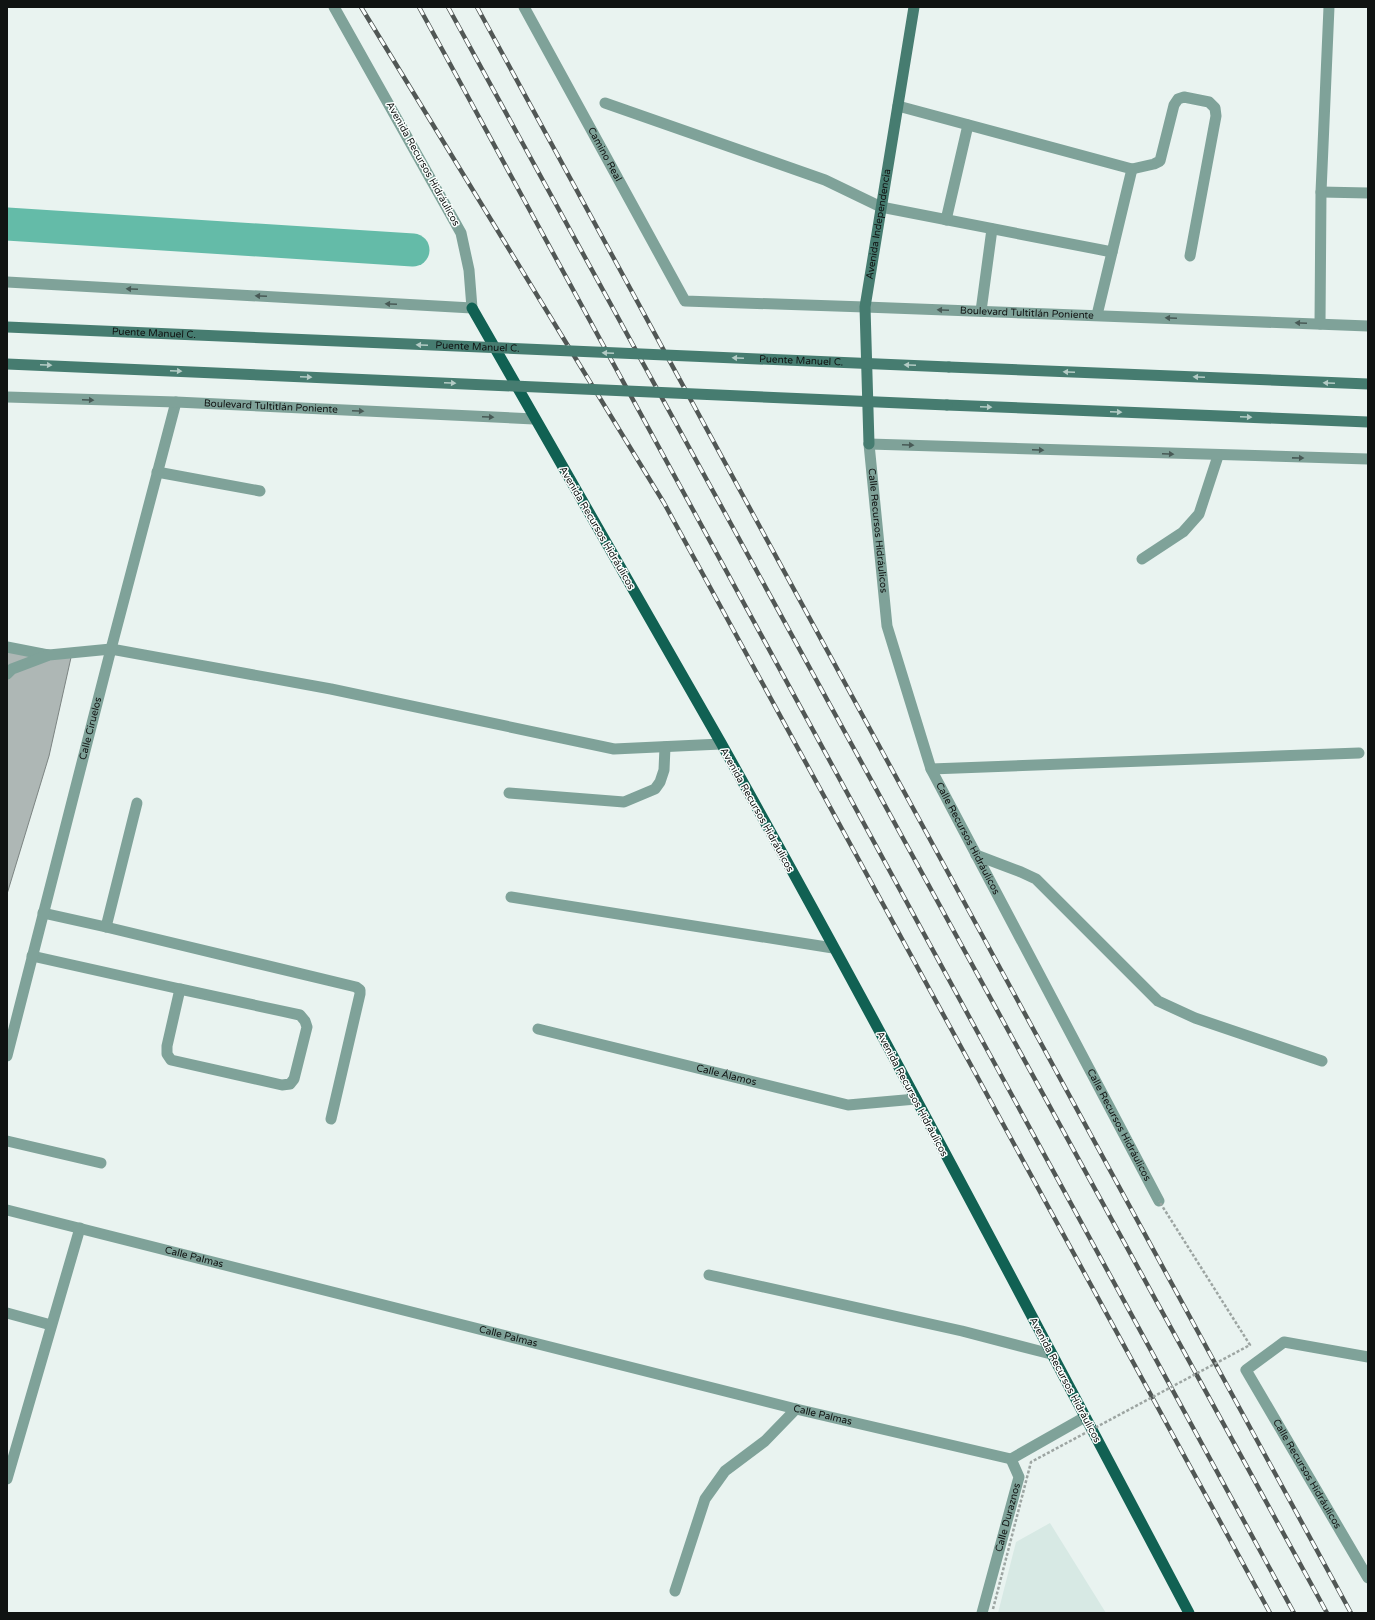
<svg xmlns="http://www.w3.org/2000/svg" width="1375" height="1620" font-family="'Varela Round',sans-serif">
  <rect width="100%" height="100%" fill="#e9f3f0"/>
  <path fill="#d7e9e4" d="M1050,1523L1106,1613H998L1016,1542Z"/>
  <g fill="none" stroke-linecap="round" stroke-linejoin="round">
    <path stroke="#64bba8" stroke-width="33" d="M7,224L413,250"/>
  </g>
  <path fill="#aeb7b5" stroke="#7c8482" d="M7,645L72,653L49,756L7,894Z"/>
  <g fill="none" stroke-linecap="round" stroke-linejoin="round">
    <g stroke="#7fa299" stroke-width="11">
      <path d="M605,103L825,180L881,207L1112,252"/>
      <path d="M898,106L1132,169L1097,315"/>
      <path d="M1132,169L1154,164L1160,161L1174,105L1178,99L1184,97L1209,102L1215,108L1216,116L1190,256"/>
      <path d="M946,220L968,125"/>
      <path d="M981,311L992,229"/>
      <path d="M157,472L260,491"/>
      <path d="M1142,559L1183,532L1199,514L1218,456"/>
      <path d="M7,647L48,655"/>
      <path d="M7,674L12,669L49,655L111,649L331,689L614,749L721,744"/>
      <path d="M931,769L1359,753"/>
      <path d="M509,793L624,802L655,789L660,782L664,770L665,747"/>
      <path d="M976,855L1021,872L1036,879L1158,1001L1195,1018L1322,1061"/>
      <path d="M511,897L833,948"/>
      <path d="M43,913L106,927L356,987L360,990V994L331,1119"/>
      <path d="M106,927L137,803"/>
      <path d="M32,956L180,989"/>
      <path d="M180,989L300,1015L305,1021L307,1027L294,1079L290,1084L282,1085L171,1060L167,1054V1046Z"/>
      <path id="s1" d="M538,1029L848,1105L916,1099"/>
      <path d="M7,1141L101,1163"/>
      <path d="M709,1275L962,1331L1051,1354"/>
      <path d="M7,1313L51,1325"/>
      <path d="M7,1479L80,1228"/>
      <path d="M675,1591L705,1499L725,1471L765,1441L796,1409"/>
    </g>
    <g stroke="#7fa299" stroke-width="11">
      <path d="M334,7L461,233L469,270L472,308"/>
      <path id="s2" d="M524,7L685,301L865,307"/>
      <path d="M1321,192L1368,193"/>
      <path d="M1320,324L1321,192L1329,7"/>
      <path id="s3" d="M869,444L887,626L931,769L1159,1201"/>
      <path id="s4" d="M7,1056L111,649L176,402"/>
      <path id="s5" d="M7,1210L796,1409L1011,1459"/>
      <path id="s6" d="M1368,1357L1284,1342L1246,1370L1368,1578"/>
      <path id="s7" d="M982,1613L1019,1477L1011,1459L1085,1417"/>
    </g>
    <g stroke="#7fa299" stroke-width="11">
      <path d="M7,282L472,308"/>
      <path id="s8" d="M865,307L1368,326"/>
      <path id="s9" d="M7,397L176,402L534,419"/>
      <path d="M869,444L1368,459"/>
    </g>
    <g stroke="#467c70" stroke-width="11">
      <path d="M949,367L1368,384"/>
      <path d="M947,405L1368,422"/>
      <path id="s10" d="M869,444L865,307L914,7"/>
    </g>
    <path stroke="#116153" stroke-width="11" d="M472,308C554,454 639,598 721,743C882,1030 1035,1322 1189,1613"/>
    <defs>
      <g id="rail">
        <path d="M361,7L664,503L1270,1613"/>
        <path d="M419,7L1294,1613"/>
        <path d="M448,7L1327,1613"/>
        <path d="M477,7L1351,1613"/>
      </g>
    </defs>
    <use href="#rail" stroke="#515755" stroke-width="4.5"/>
    <use href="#rail" stroke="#fbfffe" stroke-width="3" stroke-dasharray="9" stroke-linecap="butt"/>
    <path stroke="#9da5a2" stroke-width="2.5" stroke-dasharray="3 2" stroke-linecap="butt" d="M993,1609L1031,1462L1250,1345L1159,1201"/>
    <g stroke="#467c70" stroke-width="11">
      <path id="s11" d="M7,327L949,367"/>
      <path d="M7,364L947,405"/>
    </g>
  </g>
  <defs><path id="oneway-solid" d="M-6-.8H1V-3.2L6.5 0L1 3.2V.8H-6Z"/></defs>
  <g fill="#485a56">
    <use href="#oneway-solid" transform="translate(132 289) rotate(-177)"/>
    <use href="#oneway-solid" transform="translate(261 296) rotate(-177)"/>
    <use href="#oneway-solid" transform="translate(391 304) rotate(-177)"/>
    <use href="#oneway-solid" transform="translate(943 310) rotate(-178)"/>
    <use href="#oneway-solid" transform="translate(1171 318) rotate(-178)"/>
    <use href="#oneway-solid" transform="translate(1301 323) rotate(-178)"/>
    <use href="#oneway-solid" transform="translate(88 400) rotate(2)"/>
    <use href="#oneway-solid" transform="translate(358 411) rotate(3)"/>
    <use href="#oneway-solid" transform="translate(488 417) rotate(3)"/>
    <use href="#oneway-solid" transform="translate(908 445) rotate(2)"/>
    <use href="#oneway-solid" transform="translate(1038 450) rotate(2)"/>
    <use href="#oneway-solid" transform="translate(1168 454) rotate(2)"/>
    <use href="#oneway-solid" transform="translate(1298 458) rotate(1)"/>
  </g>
  <g fill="#b3cbc5">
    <use href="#oneway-solid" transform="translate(422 345) rotate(-178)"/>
    <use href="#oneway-solid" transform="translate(608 353) rotate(-178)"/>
    <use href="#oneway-solid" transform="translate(738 358) rotate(-178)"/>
    <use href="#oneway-solid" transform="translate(46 365) rotate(3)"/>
    <use href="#oneway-solid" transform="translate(910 365) rotate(-178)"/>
    <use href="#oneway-solid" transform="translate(176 371) rotate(3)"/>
    <use href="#oneway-solid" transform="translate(1069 372) rotate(-178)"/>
    <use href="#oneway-solid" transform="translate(306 377) rotate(3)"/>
    <use href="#oneway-solid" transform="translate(1199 377) rotate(-178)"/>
    <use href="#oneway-solid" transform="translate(450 383) rotate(3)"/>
    <use href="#oneway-solid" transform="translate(1329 383) rotate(-178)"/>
    <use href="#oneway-solid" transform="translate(986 407) rotate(2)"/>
    <use href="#oneway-solid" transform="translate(1116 412) rotate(2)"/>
    <use href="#oneway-solid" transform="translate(1246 417) rotate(2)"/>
  </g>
  <g text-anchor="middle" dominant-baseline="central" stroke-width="3" stroke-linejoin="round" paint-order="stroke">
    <g font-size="10" fill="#101312" stroke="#fbfffe">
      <text stroke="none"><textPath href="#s2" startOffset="168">Camino Real</textPath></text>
      <text transform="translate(423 164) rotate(61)">Avenida Recursos Hidráulicos</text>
      <text stroke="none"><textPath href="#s10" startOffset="221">Avenida Independencia</textPath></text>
      <text stroke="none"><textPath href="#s8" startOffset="162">Boulevard Tultitlán Poniente</textPath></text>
      <text stroke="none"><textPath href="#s11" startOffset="147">Puente Manuel C.</textPath></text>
      <text stroke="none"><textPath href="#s11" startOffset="471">Puente Manuel C.</textPath></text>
      <text stroke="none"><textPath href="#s11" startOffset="795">Puente Manuel C.</textPath></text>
      <text stroke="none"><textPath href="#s9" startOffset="264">Boulevard Tultitlán Poniente</textPath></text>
      <text transform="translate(597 528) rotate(60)">Avenida Recursos Hidráulicos</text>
      <text stroke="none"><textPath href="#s3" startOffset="87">Calle Recursos Hidráulicos</textPath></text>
      <text stroke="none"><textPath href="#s4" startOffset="338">Calle Ciruelos</textPath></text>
      <text transform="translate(757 810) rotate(61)">Avenida Recursos Hidráulicos</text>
      <text stroke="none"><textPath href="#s3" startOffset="411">Calle Recursos Hidráulicos</textPath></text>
      <text stroke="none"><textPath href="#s1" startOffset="194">Calle Álamos</textPath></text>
      <text transform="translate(912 1094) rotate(62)">Avenida Recursos Hidráulicos</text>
      <text stroke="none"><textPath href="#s3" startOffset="735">Calle Recursos Hidráulicos</textPath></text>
      <text stroke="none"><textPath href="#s5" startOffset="193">Calle Palmas</textPath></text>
      <text stroke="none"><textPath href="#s5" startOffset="517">Calle Palmas</textPath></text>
      <text transform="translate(1065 1380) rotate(62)">Avenida Recursos Hidráulicos</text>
      <text stroke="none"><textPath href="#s5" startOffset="841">Calle Palmas</textPath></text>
      <text stroke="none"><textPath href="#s6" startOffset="253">Calle Recursos Hidráulicos</textPath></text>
      <text stroke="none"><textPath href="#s7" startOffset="99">Calle Duraznos</textPath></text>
    </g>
  </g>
  <rect width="1375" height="1620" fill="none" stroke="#101312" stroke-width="16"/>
</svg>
